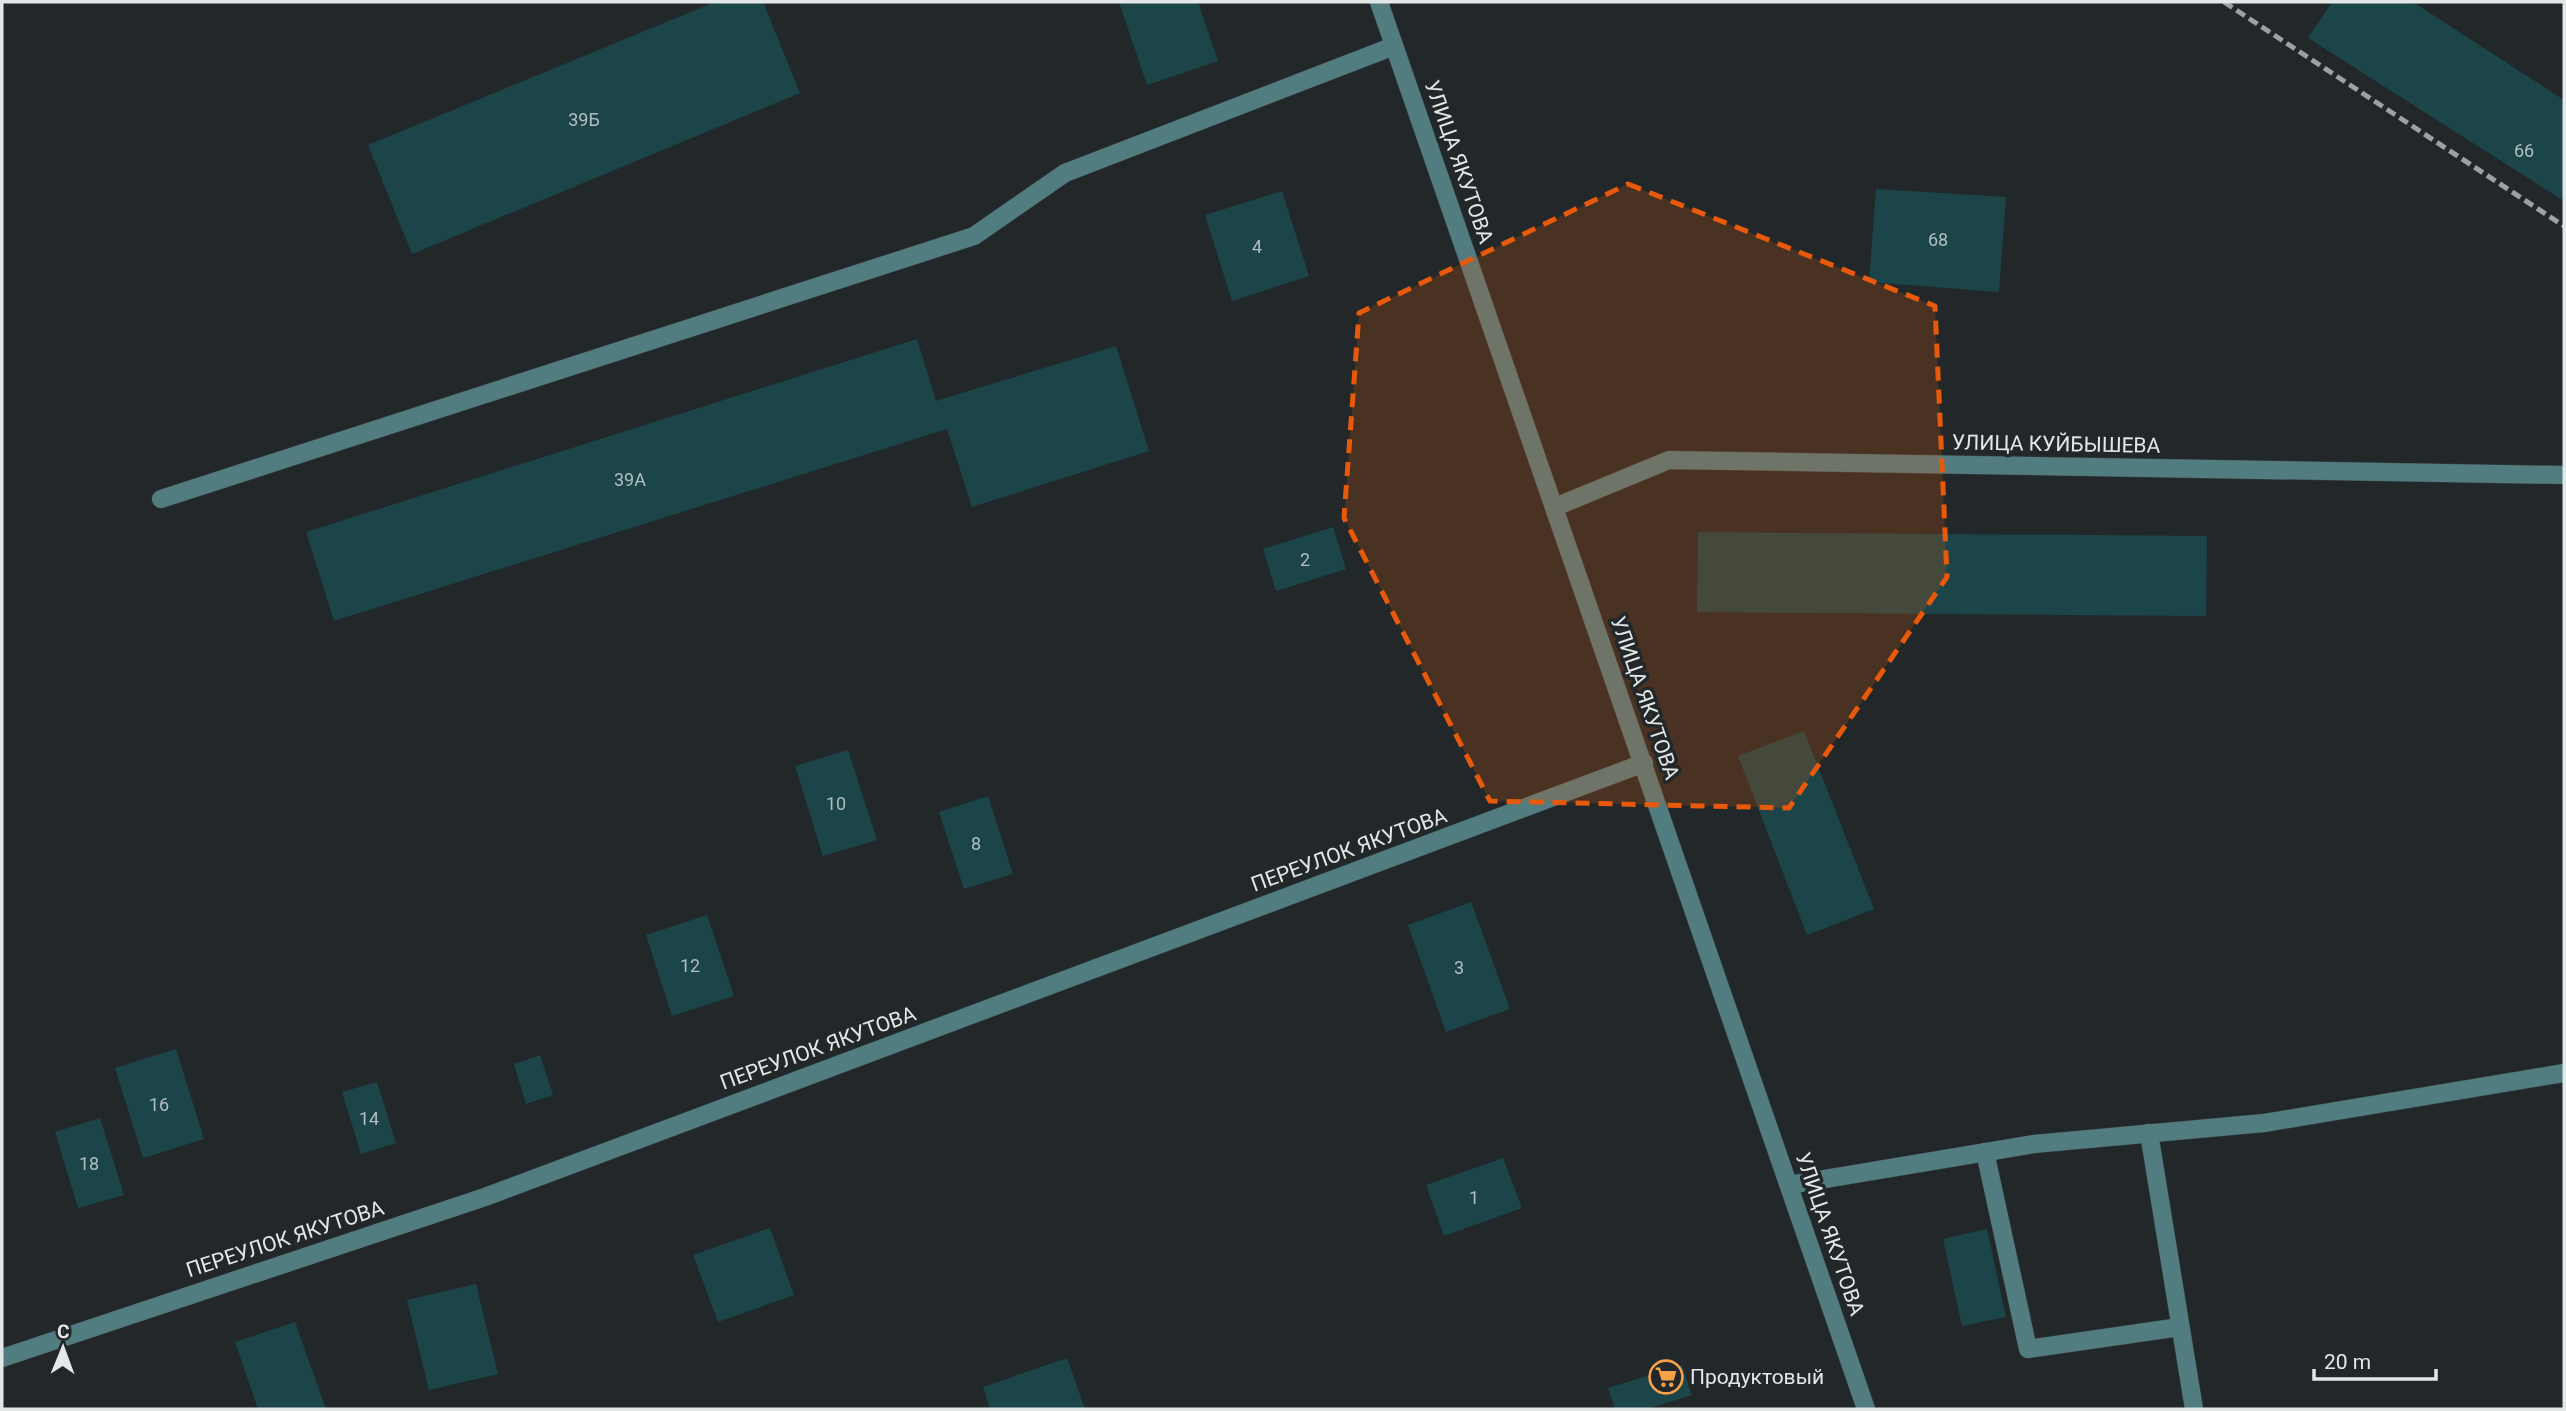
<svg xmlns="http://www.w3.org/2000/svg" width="2566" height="1411" font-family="Roboto,sans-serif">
  <rect width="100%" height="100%" fill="#222829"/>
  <g fill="#1c4549">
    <path d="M715,2H763L800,93L412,254L368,145Z"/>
    <path d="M1119,2H1198L1218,61L1147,85Z"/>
    <path d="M2332,2H2413L2564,100V201L2308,38Z"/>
    <path d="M1876,189L2006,197L1999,292L1869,282Z"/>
    <path d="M1282,191L1309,276L1232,301L1205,215Z"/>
    <path d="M917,339L936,401L1116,346L1149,451L972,507L947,429L334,621L306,532Z"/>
    <path d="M1333,527L1346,569L1276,591L1263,549Z"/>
    <path d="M1698,532L2207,536L2206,616L1697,612Z"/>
    <path d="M1804,731L1874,909L1807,935L1738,756Z"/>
    <path d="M848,750L877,840L823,856L795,766Z"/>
    <path d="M988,796L1013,874L964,889L939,812Z"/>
    <path d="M1471,902L1510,1009L1446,1032L1408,925Z"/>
    <path d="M707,915L734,996L672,1016L646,935Z"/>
    <path d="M176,1049L204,1139L143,1158L115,1068Z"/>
    <path d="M540,1055L553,1095L526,1104L514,1064Z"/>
    <path d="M377,1082L396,1143L361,1154L342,1092Z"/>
    <path d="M100,1118L124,1195L78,1208L55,1132Z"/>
    <path d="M1503,1158L1522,1208L1444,1236L1426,1185Z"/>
    <path d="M770,1228L794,1295L718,1322L693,1255Z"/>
    <path d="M1987,1229L2006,1317L1962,1326L1943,1239Z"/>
    <path d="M476,1284L498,1374L429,1390L407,1300Z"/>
    <path d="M295,1322L326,1409H258L235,1342Z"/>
    <path d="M1067,1358L1085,1409H990L983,1387Z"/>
    <path d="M1682,1365L1692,1395L1646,1409H1615L1608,1388Z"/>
  </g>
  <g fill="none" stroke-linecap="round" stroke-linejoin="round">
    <defs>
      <g id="minor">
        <path d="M1379,2L1866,1409"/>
        <path d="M161,499L974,236L1065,173L1394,46"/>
        <path d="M1555,507L1669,460L2564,475"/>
        <path d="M2149,1133L2194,1409"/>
        <path d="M1985,1152L2028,1349L2180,1327"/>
        <path d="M1789,1185L2034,1144L2264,1123L2564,1073"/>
        <path d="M2,1358L485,1197L1644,763"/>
      </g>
    </defs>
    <use href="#minor" stroke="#3d4344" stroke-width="19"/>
    <use href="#minor" stroke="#517c80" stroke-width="18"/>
    <path stroke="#9ca1a1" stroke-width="5" stroke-dasharray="10 5" stroke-linecap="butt" d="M2224,2L2564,226"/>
  </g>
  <path fill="#e8590c" fill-opacity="0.2" stroke="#e8590c" stroke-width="5" stroke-dasharray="14 9" stroke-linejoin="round" d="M1628,184L1935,306L1947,577L1789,808L1490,801L1344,518L1359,313Z"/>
  <defs>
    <symbol id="supermarket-ring" viewBox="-11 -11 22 22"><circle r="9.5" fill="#222829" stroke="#f7a149" stroke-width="1.5"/><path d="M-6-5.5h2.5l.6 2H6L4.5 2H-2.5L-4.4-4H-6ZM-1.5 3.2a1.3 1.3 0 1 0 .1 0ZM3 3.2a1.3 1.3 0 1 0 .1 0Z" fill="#f7a149"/></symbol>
  </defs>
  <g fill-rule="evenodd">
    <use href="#supermarket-ring" x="1647" y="1358" width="38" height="38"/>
  </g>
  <g text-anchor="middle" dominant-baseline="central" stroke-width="7" stroke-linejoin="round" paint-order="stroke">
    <g font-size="18" fill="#b1bec0">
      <text x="584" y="119">39Б</text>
      <text x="2524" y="150">66</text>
      <text x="1938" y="239">68</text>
      <text x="1257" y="246">4</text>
      <text x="630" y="479">39А</text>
      <text x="1305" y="559">2</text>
      <text x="836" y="803">10</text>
      <text x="976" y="843">8</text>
      <text x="690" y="965">12</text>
      <text x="1459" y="967">3</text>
      <text x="159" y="1104">16</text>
      <text x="369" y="1118">14</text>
      <text x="89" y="1163">18</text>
      <text x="1474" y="1197">1</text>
    </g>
    <g font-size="21" fill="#e3e7e7" stroke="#222829">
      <text transform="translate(1459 162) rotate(71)">УЛИЦА ЯКУТОВА</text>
      <text transform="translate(2056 444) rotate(1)">УЛИЦА КУЙБЫШЕВА</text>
      <text transform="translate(1645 698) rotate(71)">УЛИЦА ЯКУТОВА</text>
      <text transform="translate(1349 850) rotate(-20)">ПЕРЕУЛОК ЯКУТОВА</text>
      <text transform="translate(818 1048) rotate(-20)">ПЕРЕУЛОК ЯКУТОВА</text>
      <text transform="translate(1830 1234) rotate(71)">УЛИЦА ЯКУТОВА</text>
      <text transform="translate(285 1239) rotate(-18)">ПЕРЕУЛОК ЯКУТОВА</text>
    </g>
    <g font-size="21" fill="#e3e7e7" stroke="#222829" text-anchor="start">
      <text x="1690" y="1377">Продуктовый</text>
    </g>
  </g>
  <rect width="2566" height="1411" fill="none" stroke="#e3e7e7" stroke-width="7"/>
  <g transform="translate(63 1348) rotate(1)" stroke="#222829" stroke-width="5" paint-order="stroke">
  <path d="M0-5L12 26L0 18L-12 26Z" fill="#e3e7e7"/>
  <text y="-10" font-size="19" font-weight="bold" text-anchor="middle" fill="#e3e7e7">С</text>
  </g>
  <path d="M2314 1369v10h122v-10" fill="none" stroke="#e3e7e7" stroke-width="3.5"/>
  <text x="2324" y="1369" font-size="21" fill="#e3e7e7" stroke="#222829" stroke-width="5" paint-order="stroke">20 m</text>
</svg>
